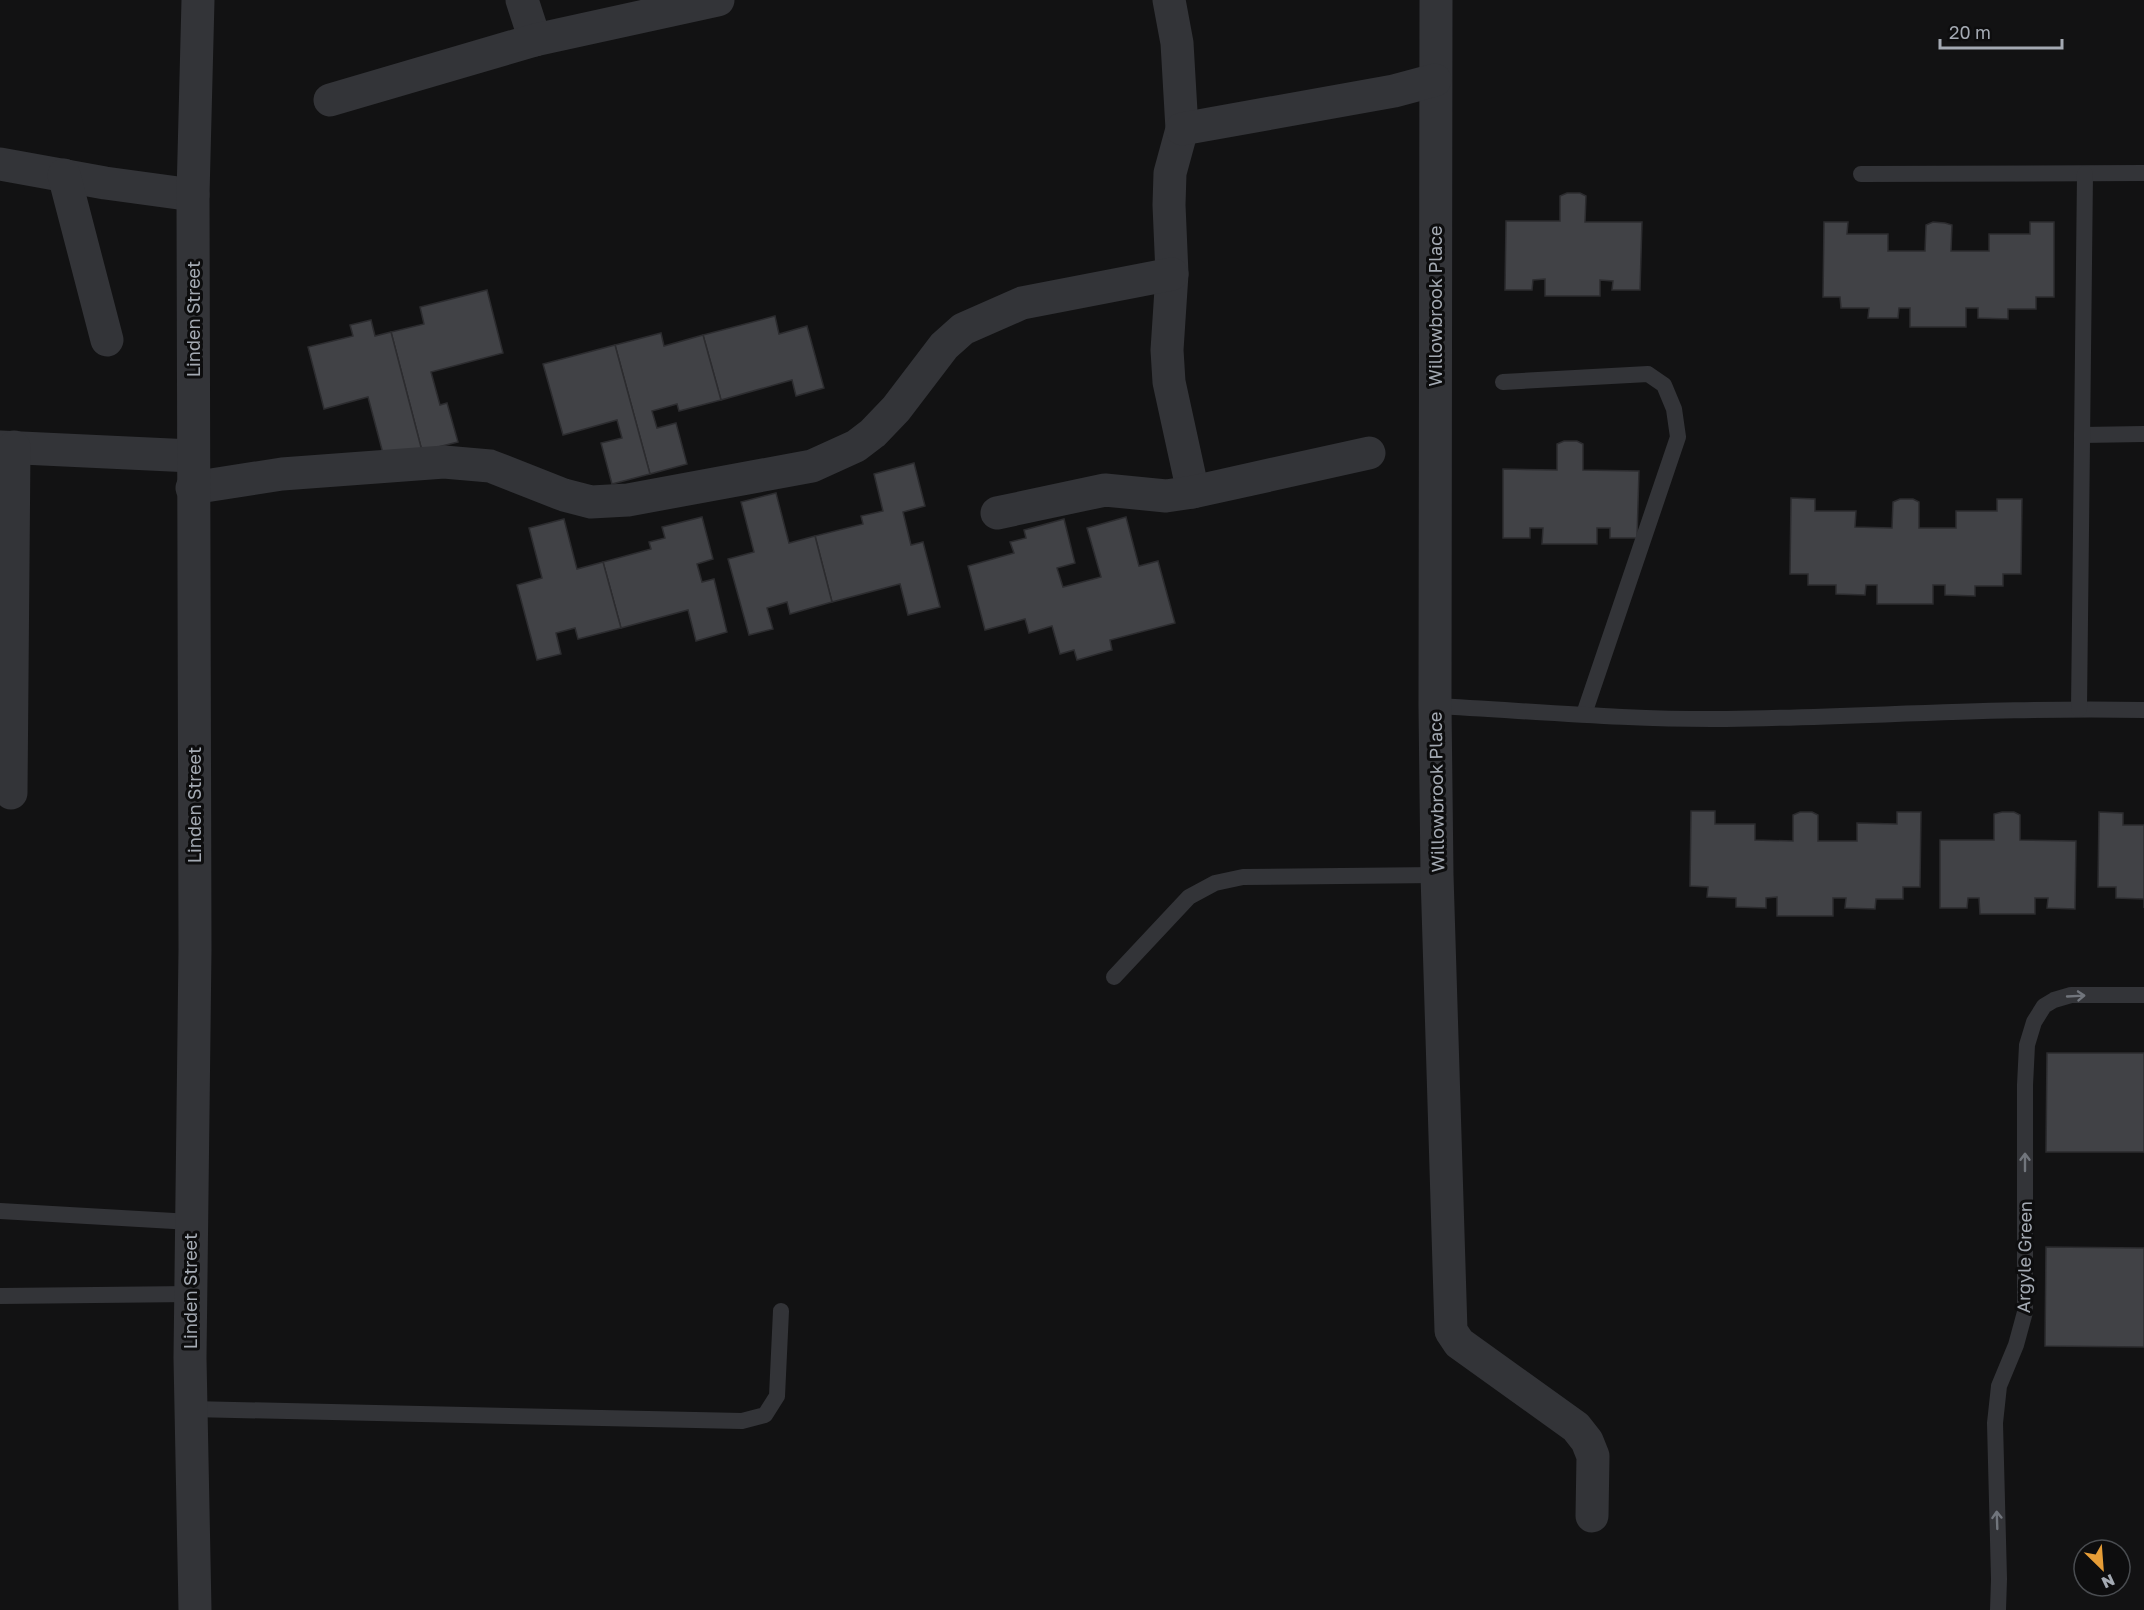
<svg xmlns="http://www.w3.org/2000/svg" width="2144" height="1610" font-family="'Golos Text',sans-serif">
  <rect width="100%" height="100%" fill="#121213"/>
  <g fill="#414246" stroke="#2c2c2f" stroke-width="1.5">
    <path d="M1567,193H1580L1586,196L1585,222H1642L1640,290H1612L1613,281L1600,280V296H1545V279L1533,280L1532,290H1505L1506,221H1560V196Z"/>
    <path d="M1824,222H1848L1847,234H1888V251H1925L1926,225L1933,222L1945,223L1952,225L1951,251H1989V234H2030V222H2054V297H2036V309H2008V319L1978,318V308H1966V327H1910V308H1899L1898,318H1868L1869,308H1841L1840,297H1823Z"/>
    <path d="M487,290L503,353L431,372L440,405L447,403L458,442L422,451L391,332L424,324L420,307Z"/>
    <path d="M775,316L779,334L807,326L824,388L796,396L792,380L721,400L703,335Z"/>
    <path d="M371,320L375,336L391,332L422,451L385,461L368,397L324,409L308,347L353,336L350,325Z"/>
    <path d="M661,333L664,346L703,335L721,400L679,411L677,404L652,411L657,428L676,423L687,464L650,474L615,345Z"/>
    <path d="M615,345L650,474L612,484L601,443L622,438L617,420L563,435L543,364Z"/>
    <path d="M1564,441H1577L1583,444V470L1639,471L1637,538H1610V528H1597V544H1542L1543,528H1530V538H1503V469L1557,470V444Z"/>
    <path d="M914,463L925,506L903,512L911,545L923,542L940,607L908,615L900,584L832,602L815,536L863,524L861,516L883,511L874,474Z"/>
    <path d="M776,493L789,543L815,536L832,602L790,614L787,602L767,608L773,629L749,635L728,559L754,552L741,502Z"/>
    <path d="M1791,498L1815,499V511H1856L1855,527L1892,528L1893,502L1900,499H1913L1919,502V528H1956V511H1997V499H2022L2021,574H2003V586H1975V596L1945,595V585H1933V604H1877V585H1866L1865,595L1836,594V585H1808V574H1790Z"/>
    <path d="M702,517L713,559L697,564L702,582L714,579L727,632L696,641L688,610L621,628L603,562L651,549L649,542L665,538L662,527Z"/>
    <path d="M1126,517L1139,566L1158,561L1175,623L1110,640L1112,650L1077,660L1074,650L1060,654L1052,626L1029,633L1025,619L985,630L968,566L1014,553L1010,542L1026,538L1024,530L1064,519L1075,563L1057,568L1063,587L1101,577L1087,528Z"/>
    <path d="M564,519L577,569L603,562L621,628L578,639L575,628L556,633L561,654L537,660L517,585L542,578L529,528Z"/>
    <path d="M1691,811H1715V824H1755V840L1793,841V815L1800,812H1812L1818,815V841H1857V823L1897,824V812H1921L1920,887H1903V899H1876L1875,909L1845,908L1846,898H1833V916H1777V897L1766,898V908L1736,907V898L1707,897L1708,887L1690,886Z"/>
    <path d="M2002,812H2014L2020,815V840L2076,841L2075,909L2047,908L2048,898H2035V914H1980L1979,898H1968L1967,908H1940V840H1994V814Z"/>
    <path d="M2099,812L2123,813V825H2144V908V899L2116,898V887H2098Z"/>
    <path d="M2047,1053H2144V1152H2046Z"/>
    <path d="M2046,1247L2144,1248V1347L2045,1346Z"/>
  </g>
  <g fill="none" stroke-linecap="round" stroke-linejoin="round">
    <g stroke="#333438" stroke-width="16">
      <path d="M1861,174L2144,173"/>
      <path d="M1503,382L1648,374L1664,385L1674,409L1678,437L1584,714"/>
      <path d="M2082,435L2144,434"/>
      <path d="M1435,706C1532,711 1629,720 1726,719C1865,717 2005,707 2144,710"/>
      <path d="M2079,709L2085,174"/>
      <path d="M1114,977L1189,897L1215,883L1243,877L1437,875"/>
      <path d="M0,1211L191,1222"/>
      <path d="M0,1296L192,1294"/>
      <path d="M191,1409L742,1421L765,1415L777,1396L781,1311"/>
      <path d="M1998,1610L1999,1579L1995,1423L1999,1386L2016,1345L2025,1312V1085L2027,1045L2034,1022L2044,1006L2054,1000L2071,995H2144"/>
    </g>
    <g stroke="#333438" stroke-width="33">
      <path d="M522,0L535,40"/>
      <path d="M1169,0L1177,43L1182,129L1170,173L1169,205L1172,274L1167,350L1169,382L1193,492"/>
      <path d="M1436,0L1435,706L1437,875L1451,1331L1459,1343L1576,1427L1587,1441L1593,1456L1592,1516"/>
      <path d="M330,100L535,40L718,0"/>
      <path d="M1182,129L1394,91L1435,80"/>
      <path d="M0,164L105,183L193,195"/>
      <path d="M64,175L107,340"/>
      <path d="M0,447L192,456"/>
      <path d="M192,488L282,474L444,462L490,466L564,495L591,502L628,500L812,466L856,446L873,433L896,409L944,346L963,329L1022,303L1172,274"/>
      <path d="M997,513L1105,490L1166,496L1193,492L1369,453"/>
      <path d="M11,793L14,447"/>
      <path d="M195,1610L190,1358L195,949L193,195L198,0"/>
    </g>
  </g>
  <defs><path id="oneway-shaft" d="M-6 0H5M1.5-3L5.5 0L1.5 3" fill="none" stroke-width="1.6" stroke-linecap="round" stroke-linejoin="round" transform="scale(1.5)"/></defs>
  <g stroke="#71757c">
    <use href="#oneway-shaft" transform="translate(2076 996) rotate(-3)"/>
    <use href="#oneway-shaft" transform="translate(2025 1162) rotate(-90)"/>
    <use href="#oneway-shaft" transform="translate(1997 1520) rotate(-92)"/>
  </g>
  <g text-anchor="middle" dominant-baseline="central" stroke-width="6" stroke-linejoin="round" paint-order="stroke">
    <g font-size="18" fill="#a4aab3" stroke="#0d0d0e">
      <text transform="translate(1435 306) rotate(-90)">Willowbrook Place</text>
      <text transform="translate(193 319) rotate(-90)">Linden Street</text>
      <text transform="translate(1436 792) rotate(-91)">Willowbrook Place</text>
      <text transform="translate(194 805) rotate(-90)">Linden Street</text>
      <text transform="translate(2024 1257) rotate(-89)">Argyle Green</text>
      <text transform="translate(190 1291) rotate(-90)">Linden Street</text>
    </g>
  </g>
  <g transform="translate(2102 1568) rotate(155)"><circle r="28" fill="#0d0d0e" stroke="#494c50" stroke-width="1.5"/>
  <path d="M0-4.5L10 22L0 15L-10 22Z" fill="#e69d37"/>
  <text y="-9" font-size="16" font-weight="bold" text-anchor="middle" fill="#a4aab3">N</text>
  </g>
  <path d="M1940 39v9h122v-9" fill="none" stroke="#a4aab3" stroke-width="3"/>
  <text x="1949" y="39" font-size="18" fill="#a4aab3" stroke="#0d0d0e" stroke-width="4.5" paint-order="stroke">20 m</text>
</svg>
